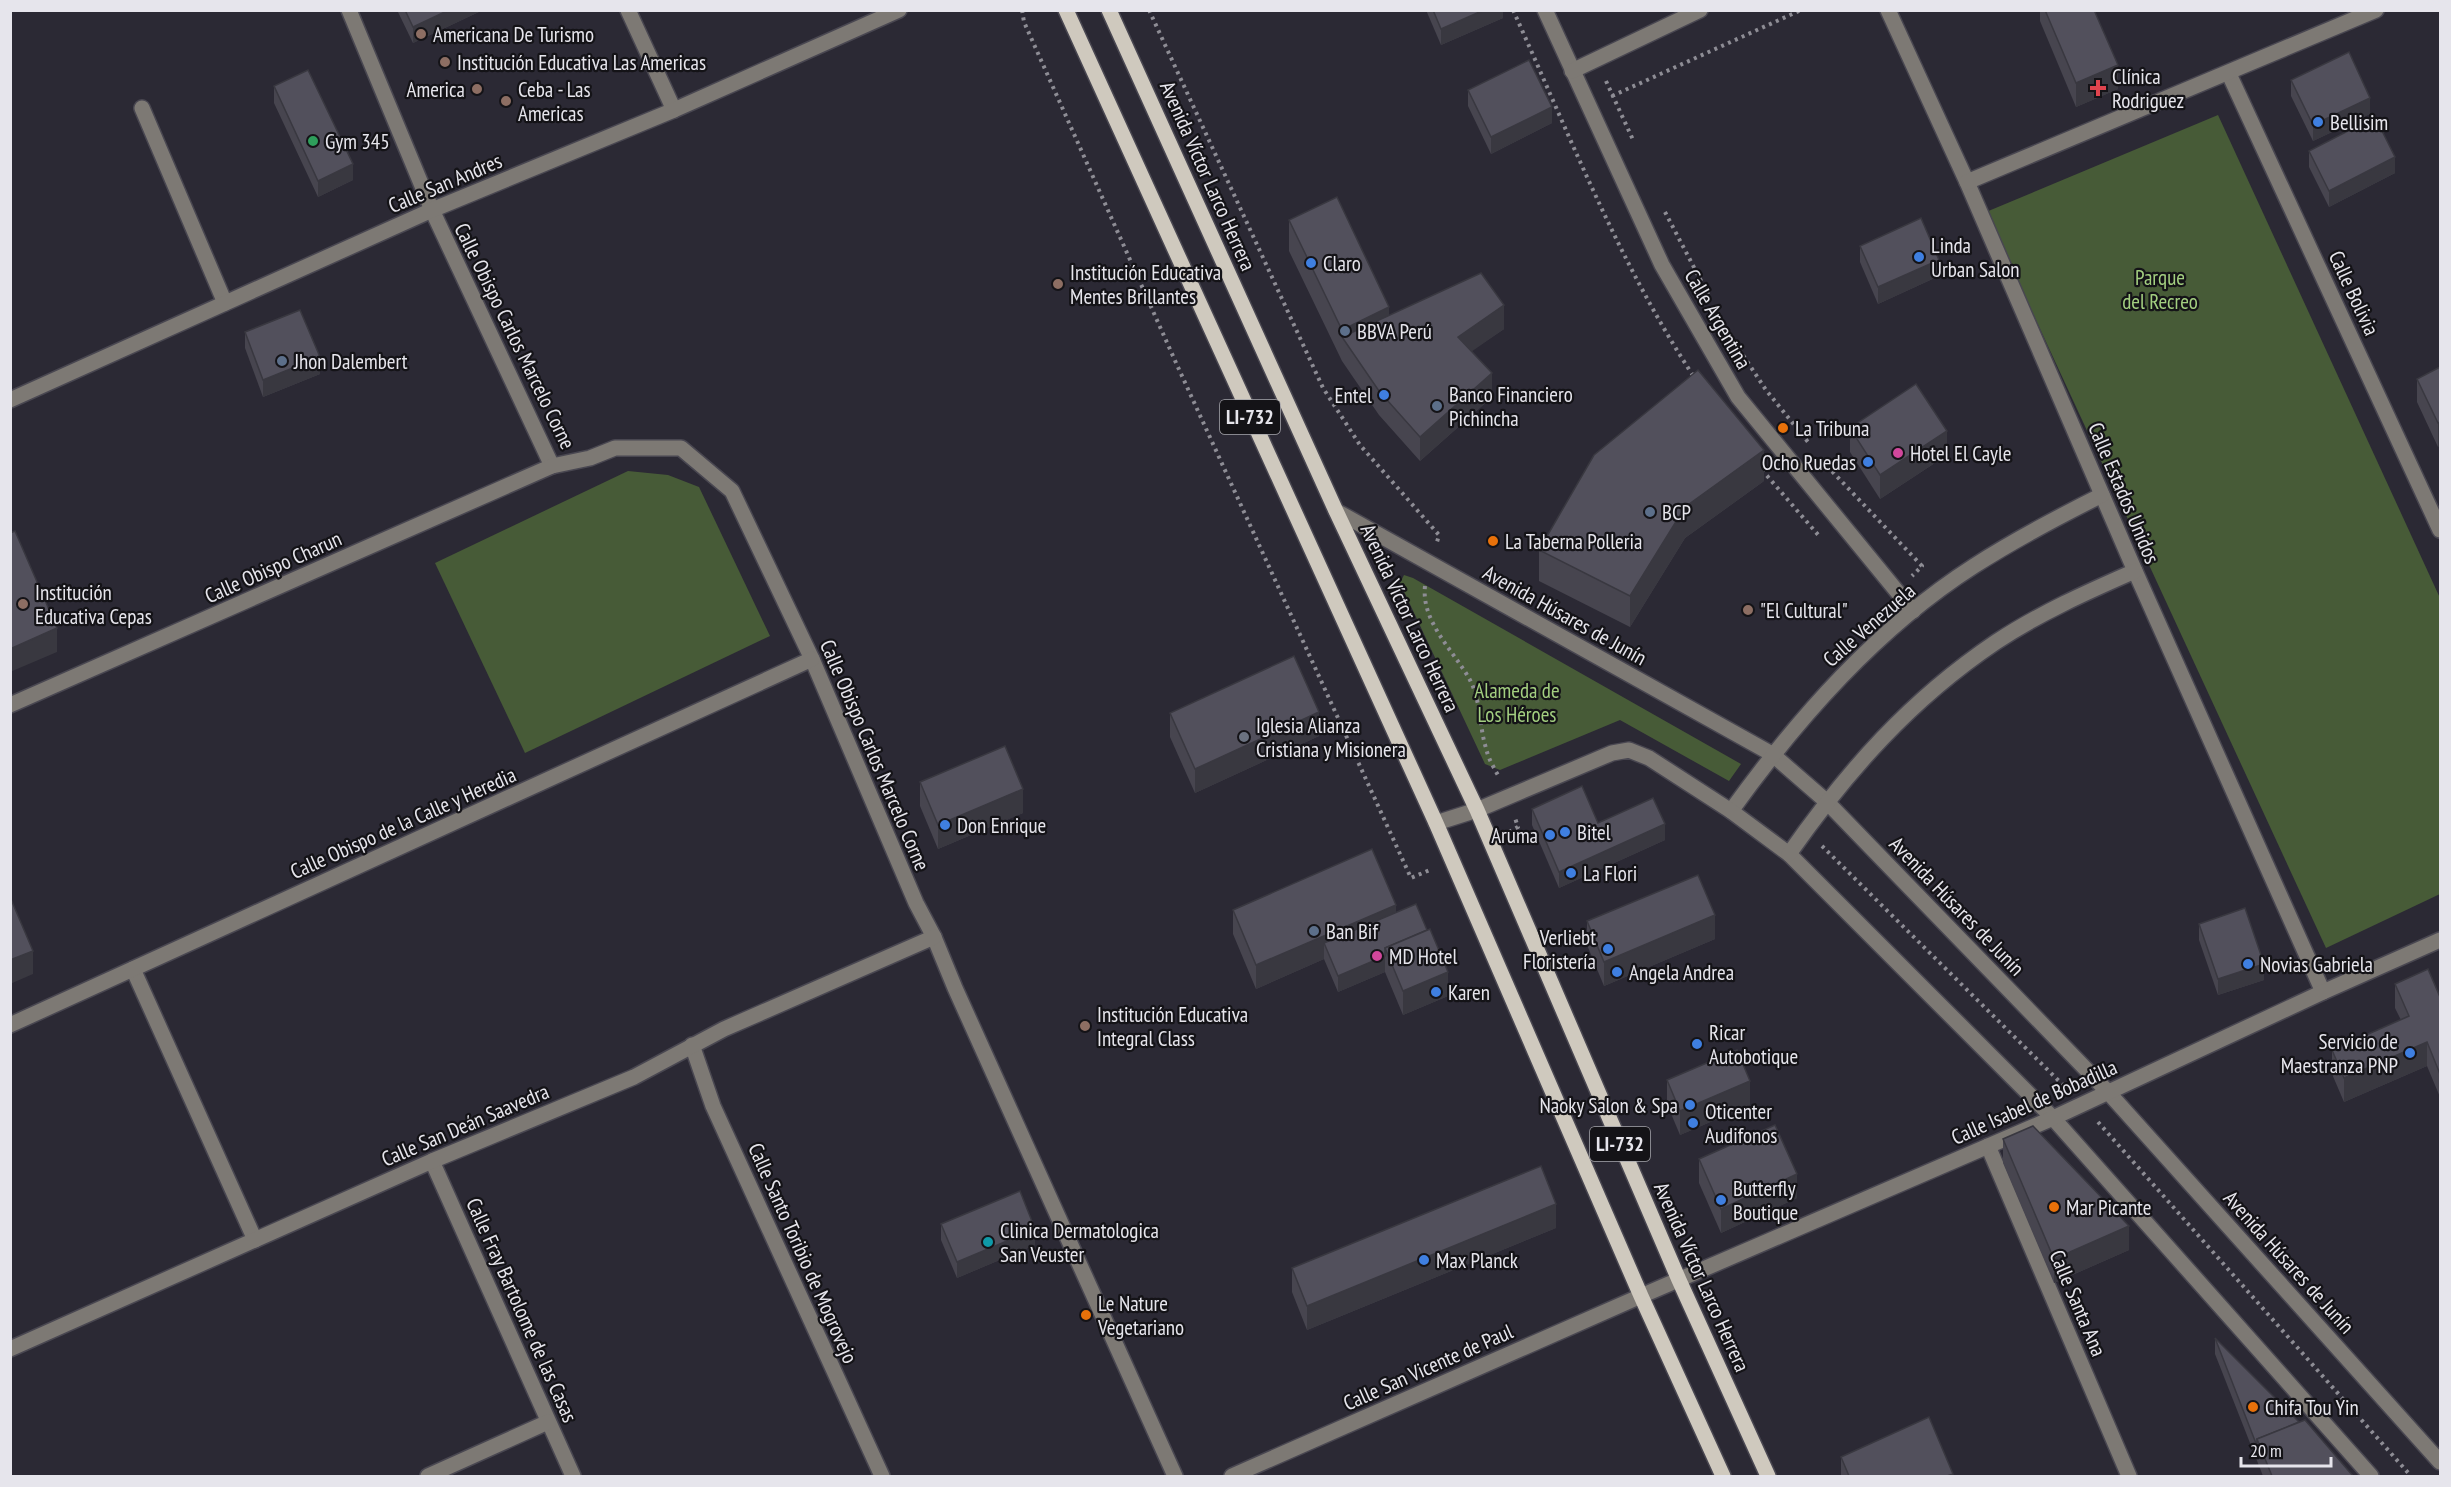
<svg xmlns="http://www.w3.org/2000/svg" width="2451" height="1487" font-family="'PT Sans Narrow',sans-serif">
  <rect width="100%" height="100%" fill="#2b2934"/>
  <g fill="#475b37">
    <path d="M2218,115L2440,598V894L2326,948L1986,212Z"/>
    <path d="M628,471L668,475L699,487L770,636L525,753L435,563Z"/>
    <path d="M1404,575L1413,578L1741,764L1729,781L1620,720L1500,770L1485,764L1400,583Z"/>
  </g>
  <g fill="none" stroke-linecap="round" stroke-linejoin="round">
    <defs>
      <g id="minor">
        <path d="M349,10L432,210L552,466"/>
        <path d="M628,10L674,110"/>
        <path d="M1545,10L1662,265L1738,397L1913,611"/>
        <path d="M1888,10L1967,182L2135,571L2323,992"/>
        <path d="M1572,71L1700,10"/>
        <path d="M2229,74L2440,530"/>
        <path d="M142,108L225,303"/>
        <path d="M1967,182L2376,10"/>
        <path d="M10,400L432,210L674,110L899,10"/>
        <path d="M1336,511L1772,754L1826,801L2108,1092L2440,1462"/>
        <path d="M10,705L552,466L590,458L615,448H681L732,491L812,659L916,903L934,937L955,988L1175,1476"/>
        <path d="M1731,811C1798,718 1877,628 1974,566C2016,539 2058,517 2102,495"/>
        <path d="M1436,823L1477,810L1612,753L1629,750L1649,758L1731,811L1789,854L2053,1118L2371,1476"/>
        <path d="M1789,854C1848,770 1910,700 1996,642C2040,613 2087,592 2135,571"/>
        <path d="M133,969L255,1240"/>
        <path d="M10,1025L812,659"/>
        <path d="M692,1045L713,1106L882,1476"/>
        <path d="M1988,1146L2129,1476"/>
        <path d="M432,1161L573,1476"/>
        <path d="M10,1349L432,1161L634,1077L724,1029L934,937"/>
        <path d="M428,1476L548,1422"/>
        <path d="M1232,1476L1641,1296L2053,1118L2323,992L2440,940"/>
      </g>
      <g id="major">
        <path d="M1066,10L1436,823L1641,1296L1723,1476"/>
        <path d="M1109,10L1336,511L1477,810L1679,1280L1768,1476"/>
      </g>
    </defs>
    <use href="#minor" stroke="#494751" stroke-width="18"/>
    <use href="#major" stroke="#494751" stroke-width="18"/>
    <g stroke="#8e8d95" stroke-width="4" stroke-dasharray="3 4.5" stroke-linecap="butt">
      <path d="M1022,10L1024,22L1177,365L1411,878L1432,869"/>
      <path d="M1149,10L1323,388L1360,445L1439,535L1437,542"/>
      <path d="M1513,10C1569,134 1619,263 1694,377"/>
      <path d="M1606,81L1634,142"/>
      <path d="M1612,96L1801,10"/>
      <path d="M1665,212L1709,296"/>
      <path d="M1739,349L1766,390L1808,442"/>
      <path d="M1827,466L1922,566L1912,576"/>
      <path d="M1762,470L1820,537"/>
      <path d="M1425,586C1421,622 1454,651 1470,680C1481,701 1479,726 1486,748C1488,758 1494,768 1499,777"/>
      <path d="M1509,832L1518,827L1515,818"/>
      <path d="M1822,846L2066,1088"/>
      <path d="M2098,1122L2411,1476"/>
    </g>
    <use href="#minor" stroke="#7d7974" stroke-width="15"/>
    <use href="#major" stroke="#cfc9be" stroke-width="15"/>
  </g>
  <g fill="#47454f">
    <path d="M397,10H483L413,43Z"/>
    <path d="M1426,10H1503V18L1441,45Z"/>
    <path d="M2040,10H2094L2118,89L2076,107L2040,21Z"/>
    <path d="M2291,80L2370,114L2313,141L2291,96Z"/>
    <path d="M274,86L353,180L318,197L274,103Z"/>
    <path d="M1468,90L1552,123L1491,154L1468,106Z"/>
    <path d="M2309,151L2395,173L2329,207L2309,167Z"/>
    <path d="M1289,220L1389,315L1504,329L1471,351L1492,397L1420,461L1379,415L1342,361L1289,251Z"/>
    <path d="M1860,246L1939,276L1878,304L1860,262Z"/>
    <path d="M245,332L320,374L263,397L245,348Z"/>
    <path d="M2440,367L2438,447L2417,402V379Z"/>
    <path d="M1850,428L1947,455L1880,499L1850,452Z"/>
    <path d="M1764,481L1685,538L1630,627L1539,581V550Z"/>
    <path d="M1170,713L1319,736L1195,793L1170,737Z"/>
    <path d="M920,782L1023,813L938,849L920,806Z"/>
    <path d="M1532,809L1598,823L1665,840L1559,888L1532,825Z"/>
    <path d="M1233,910L1396,913L1448,996L1403,1015L1385,972L1338,992L1324,959L1256,989L1233,934Z"/>
    <path d="M1587,921L1715,939L1604,986L1587,945Z"/>
    <path d="M2199,924L2264,980L2218,995L2199,940Z"/>
    <path d="M2395,984L2440,997V1097L2427,1066L2344,1102L2332,1074V1050L2401,1020L2395,1008Z"/>
    <path d="M1667,1080L1750,1105L1680,1135L1667,1104Z"/>
    <path d="M2003,1139L2129,1250L2054,1283L2003,1163Z"/>
    <path d="M1699,1159L1797,1198L1721,1233L1699,1183Z"/>
    <path d="M941,1224L1035,1245L957,1278L941,1240Z"/>
    <path d="M1556,1228L1307,1330L1292,1292V1268Z"/>
    <path d="M2215,1338L2353,1476H2263L2215,1354Z"/>
    <path d="M1841,1457L1953,1476H1841Z"/>
  </g>
  <g fill="#393840">
    <path d="M449,10H483L413,43V27Z"/>
    <path d="M1484,10H1503V18L1441,45V29Z"/>
    <path d="M2118,65V89L2076,107V83Z"/>
    <path d="M2370,98V114L2313,141V125Z"/>
    <path d="M1552,107V123L1491,154V137Z"/>
    <path d="M2395,157V173L2329,207V191Z"/>
    <path d="M353,164V180L318,197V181Z"/>
    <path d="M1939,260V276L1878,304V287Z"/>
    <path d="M1504,305V329L1458,361V337Z"/>
    <path d="M1389,307V338L1342,337V361V330Z"/>
    <path d="M320,357V374L263,397V380Z"/>
    <path d="M1492,373V397L1420,461V437Z"/>
    <path d="M2440,422V446L2438,447V423Z"/>
    <path d="M1947,431V455L1880,499V475Z"/>
    <path d="M1764,450V481L1685,538L1630,627V596L1685,507Z"/>
    <path d="M57,628V652L10,672V649Z"/>
    <path d="M1319,712V736L1195,793V769Z"/>
    <path d="M1023,789V813L938,849V825Z"/>
    <path d="M1665,824V840L1559,888V872Z"/>
    <path d="M1396,905V928L1324,943V959L1256,989V965Z"/>
    <path d="M1715,915V939L1604,986V962Z"/>
    <path d="M33,951V974L10,984V960Z"/>
    <path d="M1385,956V972L1338,992V976Z"/>
    <path d="M2264,964V980L2218,995V979Z"/>
    <path d="M1448,972V996L1403,1015V991Z"/>
    <path d="M2427,1042V1066L2344,1102V1078Z"/>
    <path d="M1750,1081V1105L1680,1135V1111Z"/>
    <path d="M1797,1174V1198L1721,1233V1209Z"/>
    <path d="M1556,1204V1228L1307,1330V1306Z"/>
    <path d="M2129,1226V1250L2054,1283V1259Z"/>
    <path d="M1035,1229V1245L957,1278V1262Z"/>
    <path d="M12,1320V1336L10,1337V1321Z"/>
  </g>
  <g fill="#52505c" stroke="#393840" stroke-width="1.5">
    <path d="M405,10H449L413,27Z"/>
    <path d="M1433,10H1484L1441,29Z"/>
    <path d="M2045,10H2094L2118,65L2076,83Z"/>
    <path d="M2349,52L2370,98L2313,125L2291,80Z"/>
    <path d="M1529,60L1552,107L1491,137L1468,90Z"/>
    <path d="M308,70L353,164L318,181L274,86Z"/>
    <path d="M2375,117L2395,157L2329,191L2309,151Z"/>
    <path d="M1337,197L1389,307L1342,330L1289,220Z"/>
    <path d="M1921,218L1939,260L1878,287L1860,246Z"/>
    <path d="M1481,273L1504,305L1458,337L1492,373L1420,437L1379,391L1342,337Z"/>
    <path d="M300,310L320,357L263,380L245,332Z"/>
    <path d="M2440,367V422L2438,423L2417,379Z"/>
    <path d="M1698,370L1764,450L1685,507L1630,596L1539,550L1594,455Z"/>
    <path d="M1916,384L1947,431L1880,475L1850,428Z"/>
    <path d="M15,531L57,628L10,649V533Z"/>
    <path d="M1294,656L1319,712L1195,769L1170,713Z"/>
    <path d="M1005,746L1023,789L938,825L920,782Z"/>
    <path d="M1582,786L1598,823L1653,798L1665,824L1559,872L1532,809Z"/>
    <path d="M1372,849L1396,905L1256,965L1233,910Z"/>
    <path d="M1698,875L1715,915L1604,962L1587,921Z"/>
    <path d="M10,897L33,951L10,960Z"/>
    <path d="M1416,904L1427,930L1385,948V956L1338,976L1324,943Z"/>
    <path d="M2245,908L2264,964L2218,979L2199,924Z"/>
    <path d="M1430,929L1448,972L1403,991L1385,948Z"/>
    <path d="M2428,969L2440,997V1074L2427,1042L2344,1078L2332,1050L2409,1016L2395,984Z"/>
    <path d="M1737,1050L1750,1081L1680,1111L1667,1080Z"/>
    <path d="M1775,1125L1797,1174L1721,1209L1699,1159Z"/>
    <path d="M2033,1126L2129,1226L2054,1259L2003,1139Z"/>
    <path d="M1541,1166L1556,1204L1307,1306L1292,1268Z"/>
    <path d="M1020,1191L1035,1229L957,1262L941,1224Z"/>
    <path d="M2215,1338L2299,1422L2257,1439V1446Z"/>
    <path d="M1929,1417L1953,1474L1947,1476H1849L1841,1457Z"/>
    <path d="M2305,1420L2353,1476H2272L2257,1439Z"/>
  </g>
  <g fill="#8d6e63" stroke="#141317" stroke-width="2">
    <circle cx="421" cy="34" r="6"/>
    <circle cx="445" cy="62" r="6"/>
    <circle cx="477" cy="89" r="6"/>
    <circle cx="506" cy="101" r="6"/>
    <circle cx="1058" cy="284" r="6"/>
    <circle cx="23" cy="604" r="6"/>
    <circle cx="1748" cy="610" r="6"/>
    <circle cx="1085" cy="1026" r="6"/>
  </g>
  <path fill="#e0444e" stroke="#141317" stroke-width="2" d="M2095 79h6v6h6v6h-6v6h-6v-6h-6v-6h6z"/>
  <g fill="#3f7fe0" stroke="#141317" stroke-width="2">
    <circle cx="2318" cy="122" r="6"/>
    <circle cx="1919" cy="257" r="6"/>
    <circle cx="1311" cy="263" r="6"/>
    <circle cx="1384" cy="395" r="6"/>
    <circle cx="1868" cy="462" r="6"/>
    <circle cx="945" cy="825" r="6"/>
    <circle cx="1565" cy="832" r="6"/>
    <circle cx="1550" cy="835" r="6"/>
    <circle cx="1571" cy="873" r="6"/>
    <circle cx="1608" cy="949" r="6"/>
    <circle cx="2248" cy="964" r="6"/>
    <circle cx="1617" cy="972" r="6"/>
    <circle cx="1436" cy="992" r="6"/>
    <circle cx="1697" cy="1044" r="6"/>
    <circle cx="2410" cy="1053" r="6"/>
    <circle cx="1690" cy="1105" r="6"/>
    <circle cx="1693" cy="1123" r="6"/>
    <circle cx="1721" cy="1200" r="6"/>
    <circle cx="1424" cy="1260" r="6"/>
  </g>
  <circle fill="#2e9e5b" stroke="#141317" stroke-width="2" cx="313" cy="141" r="6"/>
  <g fill="#5c6f8a" stroke="#141317" stroke-width="2">
    <circle cx="1345" cy="331" r="6"/>
    <circle cx="282" cy="361" r="6"/>
    <circle cx="1437" cy="406" r="6"/>
    <circle cx="1650" cy="512" r="6"/>
    <circle cx="1314" cy="931" r="6"/>
  </g>
  <g fill="#e8710a" stroke="#141317" stroke-width="2">
    <circle cx="1783" cy="428" r="6"/>
    <circle cx="1493" cy="541" r="6"/>
    <circle cx="2054" cy="1207" r="6"/>
    <circle cx="1086" cy="1315" r="6"/>
    <circle cx="2253" cy="1407" r="6"/>
  </g>
  <g fill="#d1479c" stroke="#141317" stroke-width="2">
    <circle cx="1898" cy="453" r="6"/>
    <circle cx="1377" cy="956" r="6"/>
  </g>
  <circle fill="#6b7280" stroke="#141317" stroke-width="2" cx="1244" cy="737" r="6"/>
  <circle fill="#0f9aa8" stroke="#141317" stroke-width="2" cx="988" cy="1242" r="6"/>
  <g text-anchor="middle" dominant-baseline="central" stroke-width="4.5" stroke-linejoin="round" paint-order="stroke">
    <g fill="#141317" stroke="#a7a6ac" stroke-width="1.5">
      <rect x="1220" y="400" width="60" height="34" rx="4.5"/>
      <rect x="1590" y="1127" width="60" height="34" rx="4.5"/>
    </g>
    <g font-size="20" font-weight="bold" fill="#e6e5ec">
      <text x="1250" y="417">LI-732</text>
      <text x="1620" y="1144">LI-732</text>
    </g>
    <g font-size="21" fill="#e6e5ec" stroke="#141317" text-anchor="start">
      <text x="433" y="34">Americana De Turismo</text>
      <text x="457" y="62">Institución Educativa Las Americas</text>
      <text x="2112" y="76">Clínica<tspan x="2112" dy="24">Rodriguez</tspan></text>
      <text x="465" y="89" text-anchor="end">America</text>
      <text x="518" y="89">Ceba - Las<tspan x="518" dy="24">Americas</tspan></text>
      <text x="2330" y="122">Bellisim</text>
      <text x="325" y="141">Gym 345</text>
      <text x="1931" y="245">Linda<tspan x="1931" dy="24">Urban Salon</tspan></text>
      <text x="1323" y="263">Claro</text>
      <text x="1070" y="272">Institución Educativa<tspan x="1070" dy="24">Mentes Brillantes</tspan></text>
      <text x="1357" y="331">BBVA Perú</text>
      <text x="294" y="361">Jhon Dalembert</text>
      <text x="1449" y="394">Banco Financiero<tspan x="1449" dy="24">Pichincha</tspan></text>
      <text x="1372" y="395" text-anchor="end">Entel</text>
      <text x="1795" y="428">La Tribuna</text>
      <text x="1910" y="453">Hotel El Cayle</text>
      <text x="1856" y="462" text-anchor="end">Ocho Ruedas</text>
      <text x="1662" y="512">BCP</text>
      <text x="1505" y="541">La Taberna Polleria</text>
      <text x="35" y="592">Institución<tspan x="35" dy="24">Educativa Cepas</tspan></text>
      <text x="1760" y="610">"El Cultural"</text>
      <text x="1256" y="725">Iglesia Alianza<tspan x="1256" dy="24">Cristiana y Misionera</tspan></text>
      <text x="957" y="825">Don Enrique</text>
      <text x="1577" y="832">Bitel</text>
      <text x="1538" y="835" text-anchor="end">Aruma</text>
      <text x="1583" y="873">La Flori</text>
      <text x="1326" y="931">Ban Bif</text>
      <text x="1596" y="937" text-anchor="end">Verliebt<tspan x="1596" dy="24">Floristería</tspan></text>
      <text x="1389" y="956">MD Hotel</text>
      <text x="2260" y="964">Novias Gabriela</text>
      <text x="1629" y="972">Angela Andrea</text>
      <text x="1448" y="992">Karen</text>
      <text x="1097" y="1014">Institución Educativa<tspan x="1097" dy="24">Integral Class</tspan></text>
      <text x="1709" y="1032">Ricar<tspan x="1709" dy="24">Autobotique</tspan></text>
      <text x="2398" y="1041" text-anchor="end">Servicio de<tspan x="2398" dy="24">Maestranza PNP</tspan></text>
      <text x="1678" y="1105" text-anchor="end">Naoky Salon &amp; Spa</text>
      <text x="1705" y="1111">Oticenter<tspan x="1705" dy="24">Audifonos</tspan></text>
      <text x="1733" y="1188">Butterfly<tspan x="1733" dy="24">Boutique</tspan></text>
      <text x="2066" y="1207">Mar Picante</text>
      <text x="1000" y="1230">Clinica Dermatologica<tspan x="1000" dy="24">San Veuster</tspan></text>
      <text x="1436" y="1260">Max Planck</text>
      <text x="1098" y="1303">Le Nature<tspan x="1098" dy="24">Vegetariano</tspan></text>
      <text x="2265" y="1407">Chifa Tou Yin</text>
    </g>
    <g font-size="21" fill="#e6e5ec" stroke="#141317">
      <text transform="translate(1208 176) rotate(66)">Avenida Víctor Larco Herrera</text>
      <text transform="translate(445 183) rotate(-23)">Calle San Andres</text>
      <text transform="translate(2354 293) rotate(65)">Calle Bolivia</text>
      <text transform="translate(1718 319) rotate(60)">Calle Argentina</text>
      <text transform="translate(515 336) rotate(64)">Calle Obispo Carlos Marcelo Corne</text>
      <text transform="translate(2124 493) rotate(67)">Calle Estados Unidos</text>
      <text transform="translate(273 567) rotate(-24)">Calle Obispo Charun</text>
      <text transform="translate(1565 615) rotate(29)">Avenida Húsares de Junín</text>
      <text transform="translate(1410 618) rotate(65)">Avenida Víctor Larco Herrera</text>
      <text transform="translate(1869 625) rotate(-41)">Calle Venezuela</text>
      <text transform="translate(875 755) rotate(67)">Calle Obispo Carlos Marcelo Corne</text>
      <text transform="translate(403 823) rotate(-24)">Calle Obispo de la Calle y Heredia</text>
      <text transform="translate(1957 906) rotate(46)">Avenida Húsares de Junín</text>
      <text transform="translate(2034 1102) rotate(-24)">Calle Isabel de Bobadilla</text>
      <text transform="translate(465 1125) rotate(-23)">Calle San Deán Saavedra</text>
      <text transform="translate(803 1253) rotate(66)">Calle Santo Toribio de Mogrovejo</text>
      <text transform="translate(2289 1262) rotate(48)">Avenida Húsares de Junín</text>
      <text transform="translate(1702 1277) rotate(66)">Avenida Víctor Larco Herrera</text>
      <text transform="translate(2078 1303) rotate(67)">Calle Santa Ana</text>
      <text transform="translate(522 1310) rotate(66)">Calle Fray Bartolome de las Casas</text>
      <text transform="translate(1428 1367) rotate(-24)">Calle San Vicente de Paul</text>
    </g>
    <g font-size="21" fill="#a3cf80" stroke="#141317">
      <text x="2160" y="277">Parque<tspan x="2160" dy="24">del Recreo</tspan></text>
      <text x="1517" y="690">Alameda de<tspan x="1517" dy="24">Los Héroes</tspan></text>
    </g>
  </g>
  <rect width="2451" height="1487" fill="none" stroke="#e6e5ec" stroke-width="24"/>
  <path d="M2241 1457v9h90v-9" fill="none" stroke="#e6e5ec" stroke-width="3"/>
  <text x="2250" y="1457" font-size="18" fill="#e6e5ec" stroke="#141317" stroke-width="4.5" paint-order="stroke">20 m</text>
</svg>
